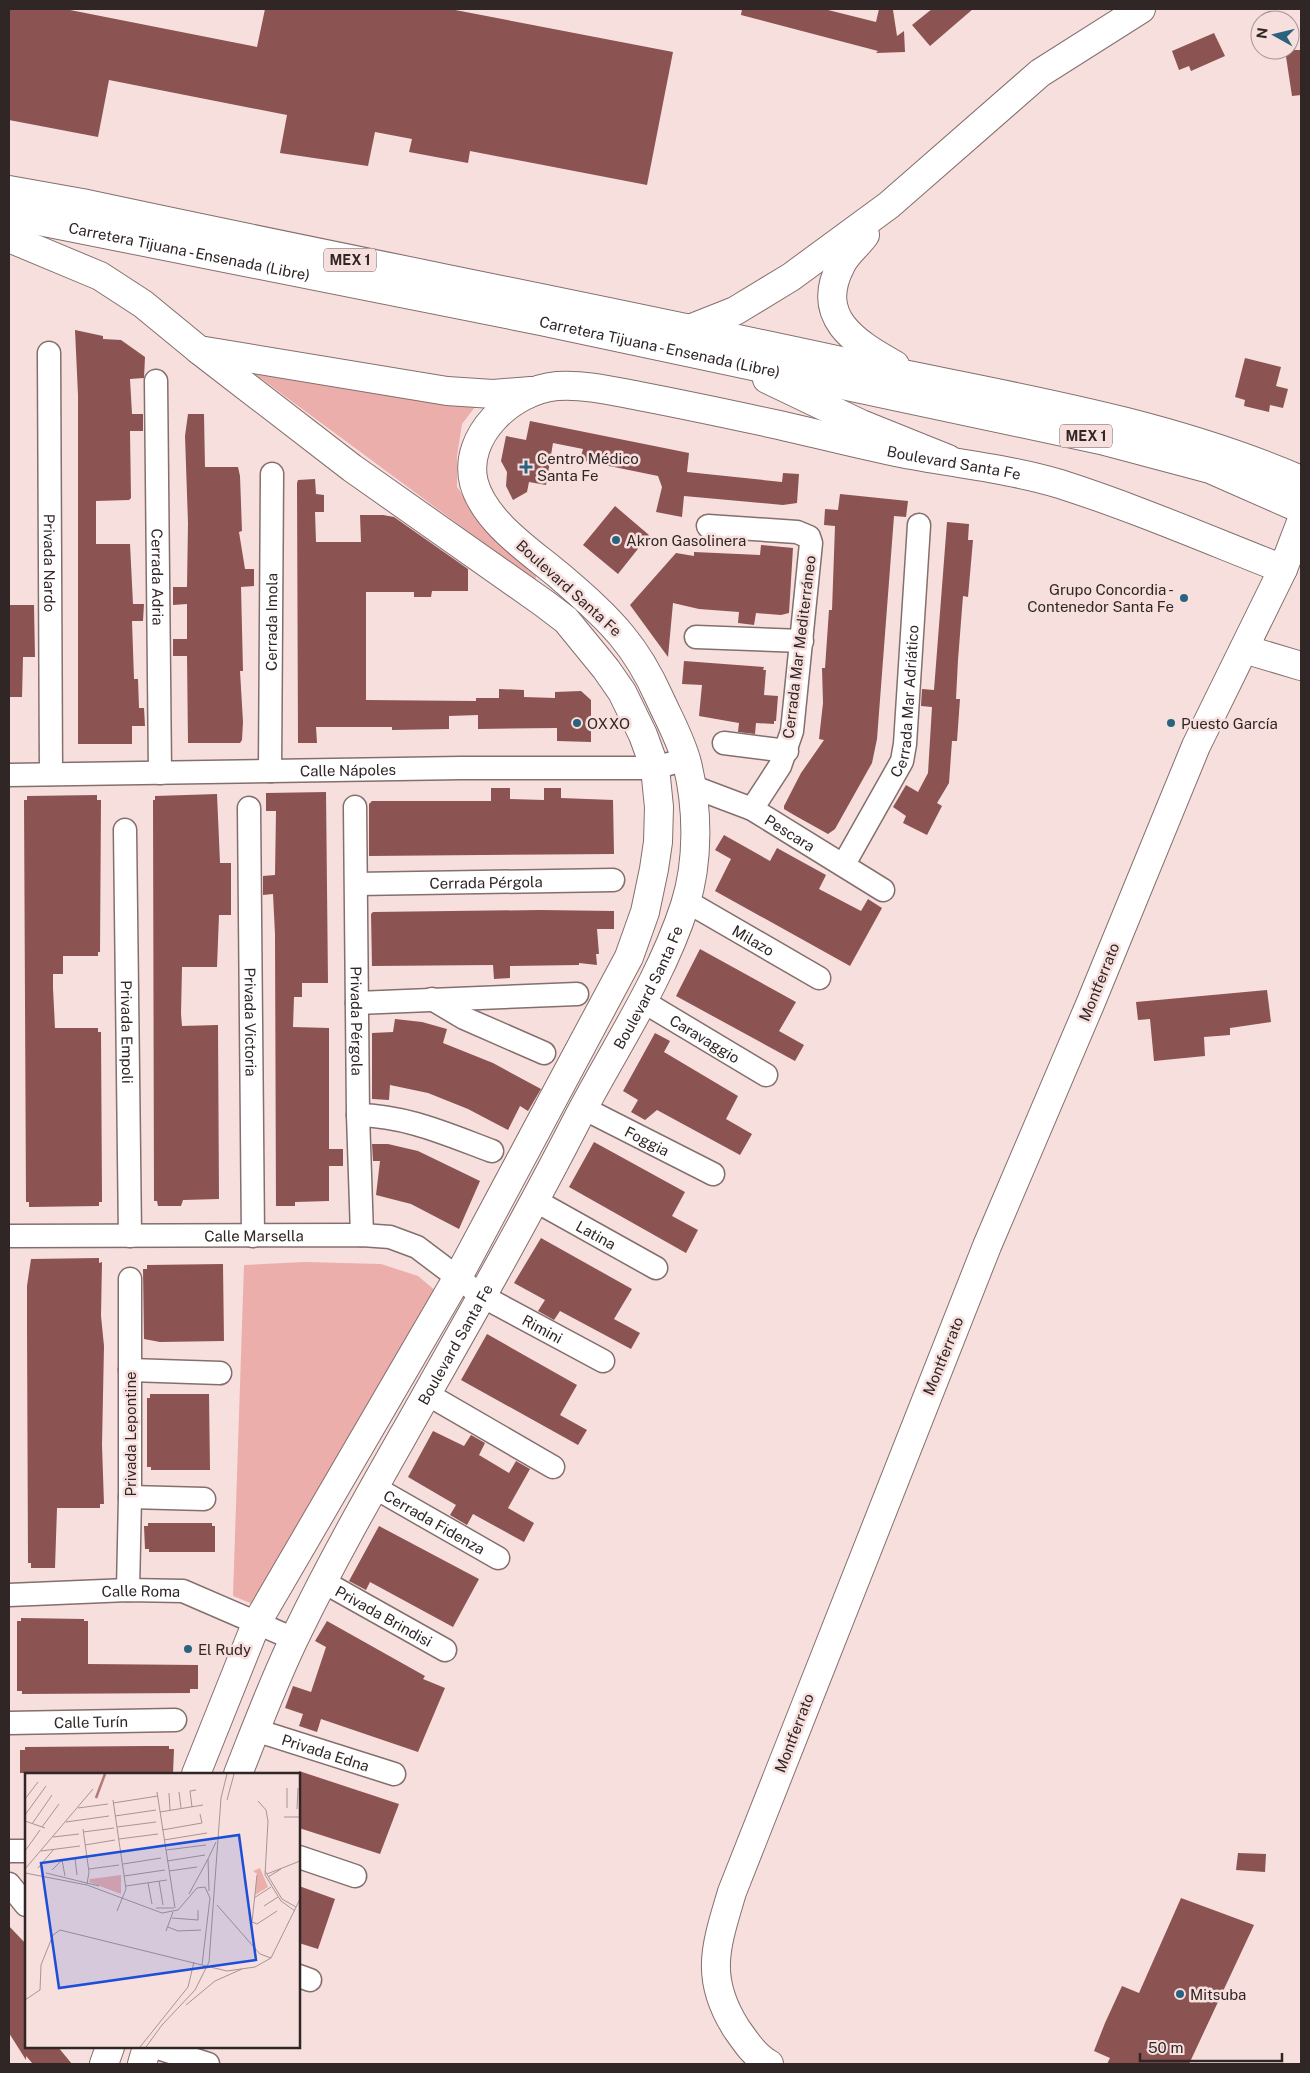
<svg xmlns="http://www.w3.org/2000/svg" width="1310" height="2073" font-family="'Public Sans',sans-serif">
  <rect width="100%" height="100%" fill="#f7dfdd"/>
  <g fill="#ebaeab">
    <path d="M238,364L478,403L462,424L457,456V487L482,520L537,573L535,581L263,380Z"/>
    <path d="M304,1262L381,1264L418,1276L437,1292L263,1608L233,1596L244,1265Z"/>
  </g>
  <g fill="#8b5352">
    <path d="M9,9H65L257,47L265,9H450L673,52L647,185L470,151L468,163L409,152L412,139L375,132L368,166L280,153L287,115L109,80L98,137L9,120Z"/>
    <path d="M742,9H824L876,22L879,9L893,10L897,36L904,31L905,52L876,53L878,51L741,15Z"/>
    <path d="M932,9H973L930,46L912,25Z"/>
    <path d="M1214,33L1225,56L1191,71L1189,66L1179,70L1172,51Z"/>
    <path d="M1285,50H1301V95L1292,96Z"/>
    <path d="M75,330L103,336V339L121,340L145,357L144,378L130,379L132,414H143V431H130L131,498L129,500L96,501V544H130L133,604H144L143,621H132L134,679H138L139,708H144L145,726H132V744H78V395Z"/>
    <path d="M1245,358L1281,367L1276,386L1288,389L1283,408L1270,405L1269,412L1244,406L1245,400L1235,397Z"/>
    <path d="M188,414H204L205,467H238L240,476L242,531L239,532L245,569H254V586L241,587L243,671H240L243,722L242,740L240,743H188L187,656H173V639H187V604L173,605V587H187L188,523L185,436Z"/>
    <path d="M530,421L689,453L687,472L782,482L783,473L799,474L797,503L783,505L684,496L682,517L656,512L662,487L658,476L580,460L583,449L553,443L546,485L529,482L527,492L513,500L506,486L507,472L501,461L506,436L526,440Z"/>
    <path d="M315,479L316,494L324,495V512H315L316,542H361L360,515H383L394,517L468,569V591H432L431,597H414V592H366V700L476,701V698H499V689L524,690V697L555,698V692L581,691L591,700V742L557,741V728L478,729V715L449,716V729L392,730V727H316L317,743H298L297,483L298,480Z"/>
    <path d="M840,494L908,501L906,517L894,516L877,739L872,763L835,829L828,834L794,815L784,809V806L801,773L824,740L819,739L823,703L822,668H825L829,610H832L835,526L824,525L825,509L838,510Z"/>
    <path d="M615,506L649,535L618,574L583,545Z"/>
    <path d="M947,522L969,524L968,540H973L968,597L963,596L958,660L956,699H960L957,741H952L949,783L937,803L942,806L927,835L903,823L906,816L893,807L906,785L918,792L928,773L932,707L921,706L922,689L934,690Z"/>
    <path d="M761,545L793,548L789,613L781,615L756,613L754,625L738,623L739,612L699,609L673,603L668,657L630,605L676,553L694,556V552L760,555Z"/>
    <path d="M9,605H34L35,657H23L22,697H9Z"/>
    <path d="M684,661L764,667L763,670H766L764,695L778,696L776,721H774V724L756,723L755,734L738,732L739,723L699,716L702,685L682,684Z"/>
    <path d="M491,788H510V799L544,800V788H561V798L613,800L614,854L369,856V804L372,801H491Z"/>
    <path d="M326,792L328,983H302V997H294L293,1027L329,1028V1149H343V1166H329V1201L295,1202V1206H276L275,934L273,894L263,895V876L275,875L276,811H266V793Z"/>
    <path d="M217,794L220,863H231V915H219L217,967H182L181,1014L182,1026L218,1025L219,1199L183,1200L181,1206H158L157,1201H154L153,800H155V796Z"/>
    <path d="M97,795V800H101L100,952H98V956H63V974H53V988L55,1028H98V1032H101L102,1202H99V1206L29,1207V1202H26L24,800H27V796Z"/>
    <path d="M724,835L770,861L777,848L826,875L819,889L861,911L868,899L882,908L850,966L715,891L731,859L715,850Z"/>
    <path d="M540,910L614,911V929H597L599,954H596L597,965L579,963V965L510,966V978L494,979L493,965L372,966L371,914L373,912Z"/>
    <path d="M700,949L796,1002L779,1031L804,1045L795,1061L676,996Z"/>
    <path d="M1267,990L1271,1022L1230,1028V1035L1204,1037L1205,1056L1154,1061L1150,1019L1138,1020L1136,1002Z"/>
    <path d="M395,1019L422,1022L447,1029L443,1043L493,1063L541,1089L528,1111L520,1106L508,1130L468,1109L428,1093L390,1085L389,1100L372,1099V1033L393,1032Z"/>
    <path d="M655,1033L670,1041L664,1052L738,1096L726,1119L752,1134L740,1155L657,1110L645,1120L631,1112L638,1100L623,1091Z"/>
    <path d="M594,1142L685,1192L672,1216L698,1230L686,1253L569,1187Z"/>
    <path d="M372,1144H388L418,1151L480,1181L459,1229L411,1204L376,1195L380,1161H373Z"/>
    <path d="M541,1238L632,1289L614,1319L640,1333L631,1349L560,1311L554,1320L538,1311L545,1300L514,1283Z"/>
    <path d="M99,1258V1263L102,1262L101,1316L104,1346L102,1445L104,1504H100V1508H57L55,1568H31V1563H28L27,1326V1286L31,1259Z"/>
    <path d="M223,1264L224,1341L160,1342L144,1339L143,1269H147V1265Z"/>
    <path d="M487,1334L577,1385L560,1415L587,1430L578,1445L461,1380Z"/>
    <path d="M150,1394H209L210,1470H151V1467H147V1398H150Z"/>
    <path d="M433,1431L464,1446L471,1435L485,1443L479,1455L509,1473L516,1461L530,1469L508,1508L534,1523L524,1542L473,1514L467,1525L450,1515L456,1505L408,1477Z"/>
    <path d="M148,1523H212V1526H215V1552H149V1549H145L144,1526H148Z"/>
    <path d="M379,1526L479,1579L453,1627L370,1582L366,1590L349,1581Z"/>
    <path d="M21,1618L84,1619V1621H88V1664L198,1665V1689H190V1693L22,1694V1691H17V1621H21Z"/>
    <path d="M327,1621L425,1676L423,1679L445,1688L418,1752L321,1719L317,1732L299,1726L303,1714L285,1708L293,1686L311,1692L326,1647L315,1641Z"/>
    <path d="M145,1746H169V1749H174L173,1774L20,1773V1750H25V1747Z"/>
    <path d="M299,1771L399,1804L380,1854L299,1828Z"/>
    <path d="M1238,1853L1266,1854L1265,1872L1236,1870Z"/>
    <path d="M299,1886L335,1899L318,1949L299,1943Z"/>
    <path d="M1181,1898L1254,1925L1189,2064H1107L1110,2058L1094,2051L1105,2023L1122,1986L1139,1993Z"/>
    <path d="M9,1926L26,1944V2047H58L72,2064H33L26,2056V2060L9,2033Z"/>
  </g>
  <g fill="none" stroke-linecap="round" stroke-linejoin="round">
    <defs>
      <g id="street">
        <path id="s1" d="M49,353L51,774"/>
        <path id="s2" d="M156,381L160,773"/>
        <path d="M708,526L797,532L809,537L811,543L792,731L780,766L752,809"/>
        <path d="M696,637L802,641"/>
        <path d="M724,743L787,751"/>
        <path id="s3" d="M270,771L272,474"/>
        <path id="s4" d="M9,775L461,768H655L686,759"/>
        <path id="s5" d="M691,786L752,809L883,890"/>
        <path id="s6" d="M355,807L358,1115L362,1235"/>
        <path id="s7" d="M249,808L253,1236"/>
        <path id="s8" d="M125,830L130,1236"/>
        <path id="s9" d="M844,864L902,761L905,744L919,525"/>
        <path id="s10" d="M357,884L613,880"/>
        <path id="s11" d="M686,901L819,978"/>
        <path d="M432,999L464,1018L544,1053"/>
        <path id="s12" d="M644,1002L766,1075"/>
        <path d="M357,1003L577,994"/>
        <path id="s13" d="M583,1108L713,1174"/>
        <path d="M358,1115C407,1116 446,1134 492,1151"/>
        <path id="s14" d="M536,1201L656,1268"/>
        <path id="s15" d="M9,1236L362,1235L390,1237L417,1247L482,1296L603,1361"/>
        <path d="M130,1370L220,1373"/>
        <path d="M427,1394L553,1467"/>
        <path id="s16" d="M372,1486L498,1558"/>
        <path d="M130,1497L204,1499"/>
        <path id="s17" d="M322,1581L445,1650"/>
        <path d="M128,1590L130,1497V1279"/>
        <path id="s18" d="M9,1595L128,1590L183,1591L294,1639"/>
        <path id="s19" d="M9,1723L175,1720"/>
        <path id="s20" d="M255,1730L394,1774"/>
        <path d="M9,1851H26"/>
        <path d="M299,1857L355,1876"/>
        <path d="M9,1884L26,1905"/>
        <path d="M299,1976L310,1980"/>
        <path d="M155,2047L208,2064"/>
      </g>
      <g id="secondary">
        <path d="M196,1774L256,1624L458,1277L629,957L645,912L654,869L658,842L659,807L655,768L643,735L622,692L606,669L566,620L545,604L352,468L199,350"/>
        <path id="s21" d="M238,1774C257,1726 275,1677 298,1631C338,1548 384,1470 429,1390C480,1300 531,1210 578,1118C615,1047 660,982 685,905C699,861 698,808 687,763C681,740 669,719 659,697C650,677 637,654 622,636C605,615 583,596 562,578C533,553 485,523 474,483C462,436 512,390 557,386C584,384 613,391 639,396C686,405 733,415 779,425C818,434 857,444 896,452C950,463 1006,468 1060,484C1135,508 1209,540 1283,569L1196,746L1091,1002L987,1246L732,1892C716,1946 704,1977 736,2028C745,2041 755,2056 769,2064"/>
        <path d="M104,2064L110,2047"/>
        <path d="M142,2064L147,2047"/>
      </g>
      <path id="primary" d="M1283,569L1301,522"/>
      <g id="highway">
        <path d="M9,190L82,203C342,259 604,309 864,366C1011,397 1162,420 1301,480"/>
        <path id="s22" d="M9,215L541,321L1101,440L1210,469L1301,509"/>
        <path d="M865,235C858,245 846,254 841,265C814,317 854,342 895,365"/>
        <path d="M9,238L100,276L143,304L199,350L447,391L493,394L531,391"/>
        <path d="M692,328L735,311L791,277L889,205L1040,73L1141,9"/>
        <path d="M767,379L861,424L948,459"/>
        <path d="M1244,649L1301,666"/>
      </g>
    </defs>
    <use href="#street" stroke="#846f6d" stroke-width="25"/>
    <use href="#secondary" stroke="#846f6d" stroke-width="30"/>
    <use href="#primary" stroke="#846f6d" stroke-width="30"/>
    <use href="#highway" stroke="#846f6d" stroke-width="30"/>
    <use href="#street" stroke="#fff" stroke-width="22"/>
    <use href="#secondary" stroke="#fff" stroke-width="28"/>
    <use href="#primary" stroke="#fff" stroke-width="28"/>
    <use href="#highway" stroke="#fff" stroke-width="28"/>
  </g>
  <g fill="#2b627d" stroke="#f7dfdd" stroke-width="2">
    <path d="M523.5 459.5h5v5h5v5h-5v5h-5v-5h-5v-5h5z"/>
    <circle cx="616" cy="540" r="5"/>
    <circle cx="1184" cy="598" r="5"/>
    <circle cx="577" cy="723" r="5"/>
    <circle cx="1171" cy="723" r="5"/>
    <circle cx="188" cy="1649" r="5"/>
    <circle cx="1180" cy="1994" r="5"/>
  </g>
  <g text-anchor="middle" dominant-baseline="central" stroke-width="5" stroke-linejoin="round" paint-order="stroke">
    <g fill="#f7dfdd" stroke="#6b5e5c" stroke-width="1">
      <rect x="324" y="248.5" width="52" height="23" rx="4"/>
      <rect x="1060" y="424.5" width="52" height="23" rx="4"/>
    </g>
    <g font-size="14" font-weight="bold" fill="#2f2625">
      <text x="350" y="260">MEX 1</text>
      <text x="1086" y="436">MEX 1</text>
    </g>
    <g font-size="15" fill="#2f2625" stroke="#f7dfdd">
      <text stroke="none"><textPath href="#s22" startOffset="184">Carretera Tijuana - Ensenada (Libre)</textPath></text>
      <text stroke="none"><textPath href="#s22" startOffset="664">Carretera Tijuana - Ensenada (Libre)</textPath></text>
      <text stroke="none"><textPath href="#s21" startOffset="2028">Boulevard Santa Fe</textPath></text>
      <text stroke="none"><textPath href="#s1" startOffset="210">Privada Nardo</textPath></text>
      <text stroke="none"><textPath href="#s2" startOffset="196">Cerrada Adria</textPath></text>
      <text transform="translate(569 588) rotate(42)">Boulevard Santa Fe</text>
      <text stroke="none"><textPath href="#s3" startOffset="149">Cerrada Imola</textPath></text>
      <text transform="translate(799 647) rotate(-83)">Cerrada Mar Mediterráneo</text>
      <text stroke="none"><textPath href="#s9" startOffset="178">Cerrada Mar Adriático</textPath></text>
      <text stroke="none"><textPath href="#s4" startOffset="339">Calle Nápoles</textPath></text>
      <text stroke="none"><textPath href="#s5" startOffset="110">Pescara</textPath></text>
      <text stroke="none"><textPath href="#s10" startOffset="129">Cerrada Pérgola</textPath></text>
      <text stroke="none"><textPath href="#s11" startOffset="78">Milazo</textPath></text>
      <text transform="translate(1099 982) rotate(-68)">Montferrato</text>
      <text stroke="none"><textPath href="#s21" startOffset="888">Boulevard Santa Fe</textPath></text>
      <text stroke="none"><textPath href="#s6" startOffset="214">Privada Pérgola</textPath></text>
      <text stroke="none"><textPath href="#s7" startOffset="214">Privada Victoria</textPath></text>
      <text stroke="none"><textPath href="#s8" startOffset="202">Privada Empoli</textPath></text>
      <text stroke="none"><textPath href="#s12" startOffset="71">Caravaggio</textPath></text>
      <text stroke="none"><textPath href="#s13" startOffset="72">Foggia</textPath></text>
      <text stroke="none"><textPath href="#s14" startOffset="69">Latina</textPath></text>
      <text stroke="none"><textPath href="#s15" startOffset="245">Calle Marsella</textPath></text>
      <text stroke="none"><textPath href="#s15" startOffset="560">Rimini</textPath></text>
      <text stroke="none"><textPath href="#s21" startOffset="482">Boulevard Santa Fe</textPath></text>
      <text transform="translate(943 1356) rotate(-68)">Montferrato</text>
      <text transform="translate(130 1434) rotate(-90)">Privada Lepontine</text>
      <text stroke="none"><textPath href="#s16" startOffset="72">Cerrada Fidenza</textPath></text>
      <text stroke="none"><textPath href="#s18" startOffset="132">Calle Roma</textPath></text>
      <text stroke="none"><textPath href="#s17" startOffset="71">Privada Brindisi</textPath></text>
      <text stroke="none"><textPath href="#s19" startOffset="82">Calle Turín</textPath></text>
      <text transform="translate(794 1733) rotate(-69)">Montferrato</text>
      <text stroke="none"><textPath href="#s20" startOffset="74">Privada Edna</textPath></text>
    </g>
    <g font-size="15" fill="#2f2625" stroke="#f7dfdd" text-anchor="start">
      <text x="537" y="458">Centro Médico<tspan x="537" dy="17">Santa Fe</tspan></text>
      <text x="626" y="540">Akron Gasolinera</text>
      <text x="1174" y="589" text-anchor="end">Grupo Concordia -<tspan x="1174" dy="17">Contenedor Santa Fe</tspan></text>
      <text x="587" y="723">OXXO</text>
      <text x="1181" y="723">Puesto García</text>
      <text x="198" y="1649">El Rudy</text>
      <text x="1190" y="1994">Mitsuba</text>
    </g>
  </g>
  <g transform="translate(25 1773)">
    <rect width="275" height="275" fill="#f7dfdd"/>
    <path d="M235,95L243,114L230,122L232,101L228,98ZM96,102V121L64,109L65,106Z" fill="#ebaeab"/>
    <path fill="none" stroke="#b37976" stroke-width="2.5" d="M71,25L80,1"/>
    <path fill="none" stroke="#a79593" stroke-width="1" d="M132,19L150,135M154,19L156,35M144,20L145,37M0,26L13,9M88,27L101,116L92,138M202,27L209,1M233,28L241,37L243,48L240,102L256,128L270,138M88,30L133,23M167,34L165,18L171,17M53,35L83,31M262,35V15M272,36L273,15M135,39L178,32M0,42L21,13M90,43L131,37M259,44H275M0,48L20,55M41,49L84,43M7,51L27,22M17,54L34,31M92,54L131,49M58,56L64,99L62,111M137,57L177,50L175,41M58,59L89,55M28,64L54,61M94,66L133,61M139,67L182,60M60,72L90,67M141,77L181,72M0,78L15,57M16,78L55,73M96,79L134,73M62,84L93,79M50,85L52,102M37,87L40,103M142,88L180,82M98,91L136,85M13,95L29,76M0,96L68,16M64,96L94,92M27,97L36,88L58,84M144,98L172,94M240,98L257,126L271,134M0,100L62,112L137,140L153,137L172,115L180,114L185,125L177,192L202,198L230,194L246,185L275,126M21,100L74,113M242,101L275,88M232,102L227,149L232,151L252,138M99,103L140,97M243,104L256,96M134,108L138,132M123,110L127,131M101,113L142,107M184,118L183,86L191,69M164,121L183,86M229,125L246,114M192,132L235,181L246,185M239,133L253,124M131,135H149M147,145L173,147V137M143,154L153,158L176,157M141,158L148,139M0,227L15,217L16,192L28,162L35,157L177,192M161,232L190,208L217,196M115,274L163,214L169,189M121,274L137,252L170,217L184,189L196,25L202,1"/>
    <path fill="#1d4ed8" fill-opacity="0.15" stroke="#1d4ed8" stroke-width="2.5" d="M214,62L231,187L34,215L16,90Z"/>
    <rect width="275" height="275" fill="none" stroke="#2f2625" stroke-width="2.5"/>
  </g>
  <rect width="1310" height="2073" fill="none" stroke="#2f2625" stroke-width="20"/>
  <g transform="translate(1275 35) rotate(278)"><circle r="24" fill="#f7dfdd" stroke="#a79593"/>
  <path d="M0-4L9 19L0 12L-9 19Z" fill="#2b627d"/>
  <text y="-8" font-size="14" font-weight="bold" text-anchor="middle" fill="#2f2625">N</text>
  </g>
  <path d="M1140 2053v8h142v-8" fill="none" stroke="#2f2625" stroke-width="2.5"/>
  <text x="1148" y="2053" font-size="15" fill="#2f2625" stroke="#f7dfdd" stroke-width="4" paint-order="stroke">50 m</text>
</svg>
